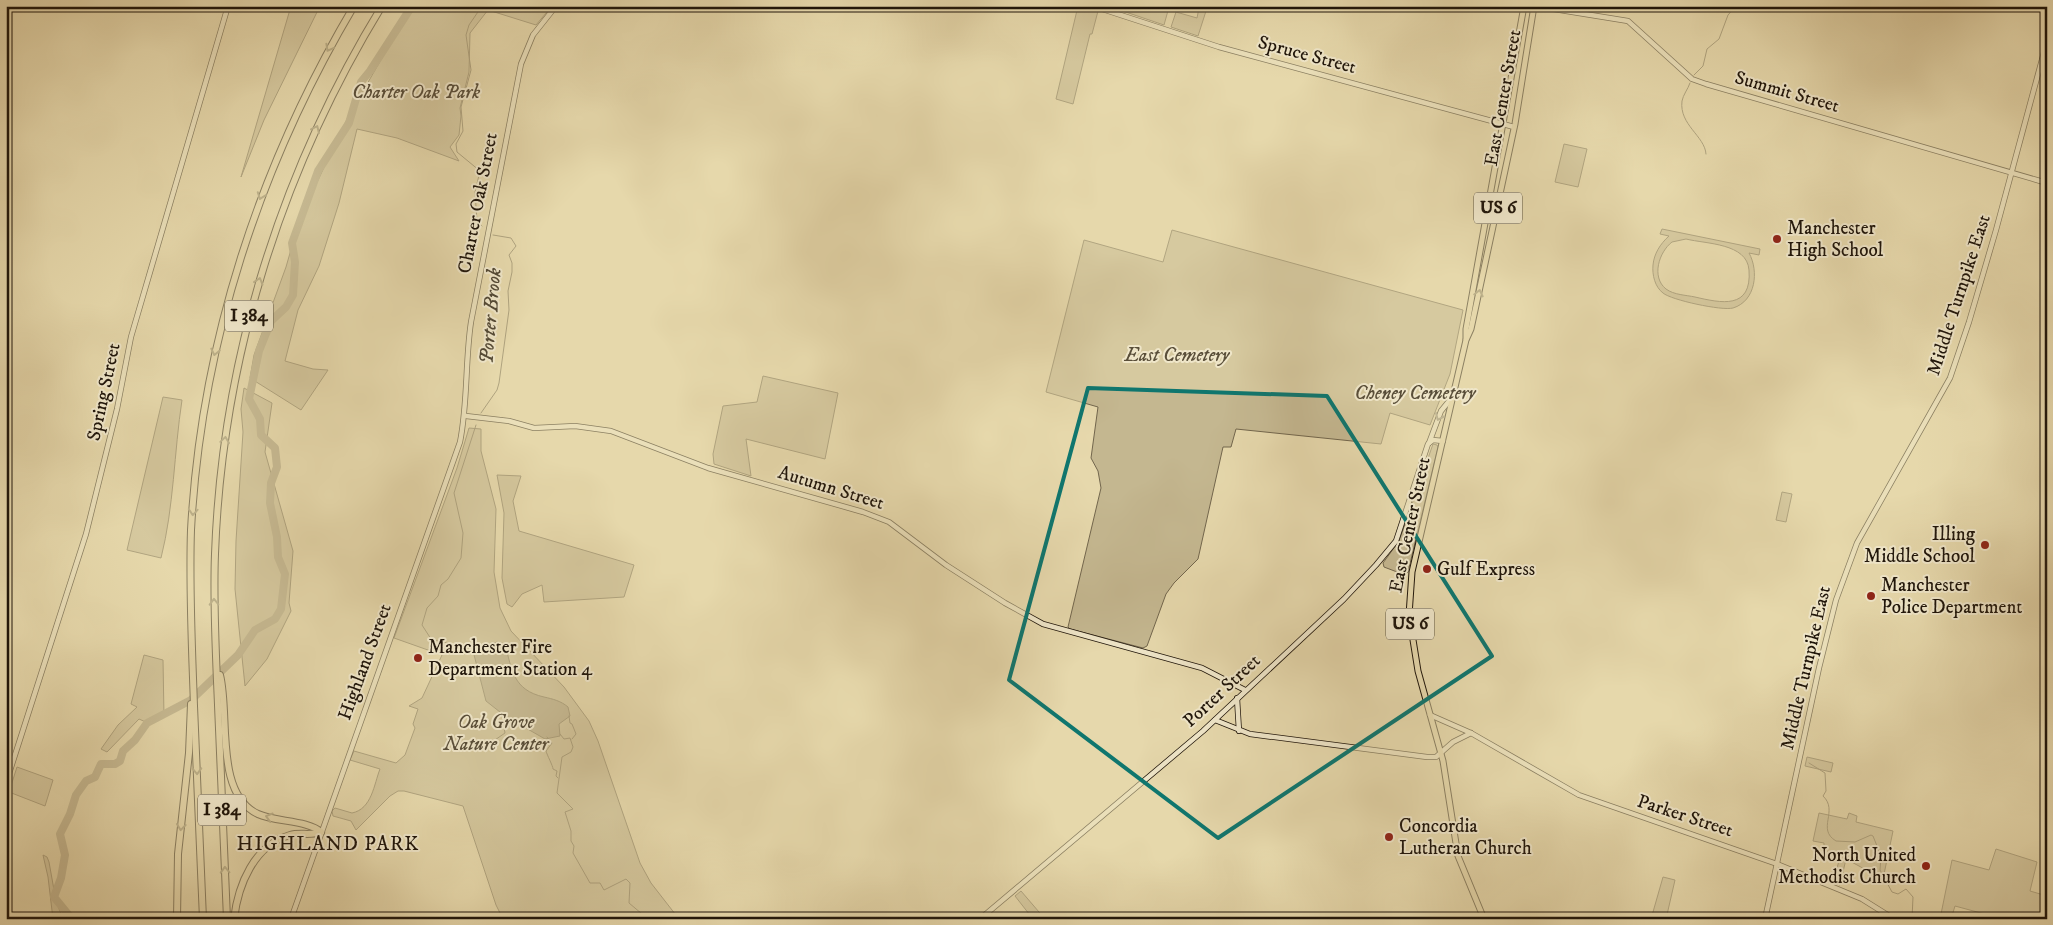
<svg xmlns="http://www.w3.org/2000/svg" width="2053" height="925" font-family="'IM FELL DW Pica',serif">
  <rect width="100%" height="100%" fill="#e6d8ac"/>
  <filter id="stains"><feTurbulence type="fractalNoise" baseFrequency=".004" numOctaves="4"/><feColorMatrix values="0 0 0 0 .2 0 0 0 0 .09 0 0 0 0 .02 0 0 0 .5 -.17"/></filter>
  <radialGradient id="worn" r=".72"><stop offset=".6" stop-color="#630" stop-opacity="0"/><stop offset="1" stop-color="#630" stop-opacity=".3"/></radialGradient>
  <g fill="#c4b790" stroke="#72664d" fill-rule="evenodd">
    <path d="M291,6H320L264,120L241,177Z"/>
    <path d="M412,6H552L536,25L488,10L470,33L469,72L460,108L461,116L459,135L450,147L459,161L397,138L357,129L339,203L319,266L298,310L285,361L313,369L328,370L301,410L250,378L254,355L286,267L300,218L348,117Z"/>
    <path d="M1078,6L1098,11L1092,34H1090L1073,104L1056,99Z"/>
    <path d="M1108,6H1169V7L1164,25Z"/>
    <path d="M1199,8L1206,11L1198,36L1171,27L1176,12L1197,18Z"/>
    <path d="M1564,144L1587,149L1578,187L1555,182Z"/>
    <path d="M1662,229L1760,249L1759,255L1749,253C1759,271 1756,301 1733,308C1722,311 1671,300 1663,293C1655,287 1652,275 1653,265C1654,254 1660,244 1669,236L1660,234ZM1686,239C1706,244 1747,243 1749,270C1752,310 1721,303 1695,297C1686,295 1674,295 1666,289C1651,277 1659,252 1672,242Z"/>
    <path d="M1172,230L1463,310L1450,374L1430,425L1390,413L1381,444L1236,429L1231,447H1223L1198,559L1174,583L1166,594L1147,646L1143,648L1070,629L1068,627L1101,488L1098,471L1091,458L1098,407L1046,392L1084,240L1163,262Z"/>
    <path d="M763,376L838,393L825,459L746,439L751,476L714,464L713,454L723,406L757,402Z"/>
    <path d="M244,388L272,403L265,452L293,551L289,603L291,611L267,659L245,686L235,589L236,541L243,432L241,409Z"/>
    <path d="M163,397L182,400C174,452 174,507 161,558L127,550Z"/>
    <path d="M469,428L481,429V451L496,509L494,572L500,608L511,631L564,687L589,721L598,741L640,863L651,883L679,919H503L496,905L463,806L404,791H398L390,796L356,830L351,821L333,816L332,811L335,808L352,813C372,809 374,784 380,769L350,760L354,751L396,763L405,755L415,728L413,724L418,709L409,706L422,698L442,655L394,638L457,468Z"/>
    <path d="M1433,444L1437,445L1438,447L1408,572L1405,575L1384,567L1383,563L1399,541Z"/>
    <path d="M497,475L521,476L513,501L519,531L634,565L624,597L544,602L542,585L522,594L512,607L507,604L502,578L504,513Z"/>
    <path d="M1782,492L1792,494L1786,522L1776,520Z"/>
    <path d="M144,655L163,660L164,717L150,724L139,719L107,752L101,749L118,725L137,707L131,704Z"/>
    <path d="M1807,757L1833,763L1831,772L1805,766Z"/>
    <path d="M17,767L53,780L45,806L9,792Z"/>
    <path d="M1819,813L1847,819L1849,813L1857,816L1856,822L1893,831L1883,879L1846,859L1840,885L1833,883L1840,857L1824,851V843L1813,841Z"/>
    <path d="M1996,849L2037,862L2030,891L2047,896V919H2003L1955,906L1951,919H1940L1952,860L1989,870Z"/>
    <path d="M43,855L47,857L49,862L56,901L63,919H53L48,877Z"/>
    <path d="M1663,877L1675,880L1666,919H1651Z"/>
    <path d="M1021,891L1045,919H1033L1015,896Z"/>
  </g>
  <path fill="#a29675" stroke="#6e624a" d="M498,642L505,644C512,670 513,690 544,697C553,699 561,701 568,707L570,716L559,724L560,736L545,739L505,716L486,701L473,651L476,646Z"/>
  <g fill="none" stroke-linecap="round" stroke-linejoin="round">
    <g stroke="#6e624a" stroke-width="1">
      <path d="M482,6L469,25L466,35L471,70L461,107L463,131L456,144L457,152L480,171L475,192L477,221L482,226"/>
      <path d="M1694,75L1703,66L1707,49L1719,39L1728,15L1736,6"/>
      <path d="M1690,83C1688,89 1683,95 1682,101C1679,125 1705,136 1706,154"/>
      <path d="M481,413L497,390L499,383L509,310L508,291L512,272V263L509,255L516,246L511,238L493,235"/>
      <path d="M474,650L431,639L422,625L427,608L438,596L441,585L448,579L461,558L463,533L454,493L476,425"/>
      <path d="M569,716L570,723L572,724L576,734L572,739"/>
      <path d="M560,734L564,739L570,738L573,747L571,752L562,757L557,793L573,809L565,812L571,831V841L574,846L573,853L590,883H600L604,890L626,879L630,883L629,903L648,919"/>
      <path d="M547,737L552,743L546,751C547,755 553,766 553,769L557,771L556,776L558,778"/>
      <path d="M478,749H486L492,742L505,733L503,722L508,717"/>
      <path d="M1809,763L1825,773L1826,791L1823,796C1839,811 1816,829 1836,841L1855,842L1871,835L1873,836L1881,856L1880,870L1892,892L1898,894L1906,889L1913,897L1912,919"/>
    </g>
    <path stroke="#a29675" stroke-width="8" d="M72,919L54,897L61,878L65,855L60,834L70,814L76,795L86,781L95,777L101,764H115L120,761L123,751L135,740L147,723L191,700L238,655L255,630L275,619L281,609L285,574L278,557L277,537L270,503L271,483L277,467L275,448L261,435L260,419L249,399L259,351L271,321L286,307L293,295L295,262L292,243L318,171L349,123L361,82L370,71L412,6"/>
    <defs>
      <g id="secondary">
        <path d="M1093,6L1219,47L1514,127"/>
        <path d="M1535,6L1628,21L1692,79L1706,84L2047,183"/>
        <path d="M466,416L509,421L534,428L575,426L611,431L708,468L863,512L889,522L946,565L1005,603L1043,624L1202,668L1245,690"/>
        <path d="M1429,443L1441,411L1454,395"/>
        <path d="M1237,698L1239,731"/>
        <path d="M1430,715L1471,733L1579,795L1777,864L1862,899L1894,919"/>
        <path d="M1215,720L1250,734L1427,757H1436L1453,742L1471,733"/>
        <path d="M6,783L86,534L117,409L131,337L228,6"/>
        <path d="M291,919L460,442C468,402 465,362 471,322L521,64L533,35L556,6"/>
        <path d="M980,919L1203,731L1344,599L1376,565L1396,541L1428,444L1433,440L1443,441"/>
        <path d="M1765,919L1819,668L1836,600L1857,543L1950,378L1969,322L1996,230L2047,41"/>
      </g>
      <g id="primary">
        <path d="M1466,339V329L1524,6"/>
        <path d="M1484,919L1458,856L1443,761L1418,671L1409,615L1412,572L1466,340L1471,329L1515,124L1534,6"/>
      </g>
      <g id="highway">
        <path d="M220,675C230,714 214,794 258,814C275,822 308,820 321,832"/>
        <path d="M177,919L178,854L189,753L191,704"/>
        <path d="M203,919C200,848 197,777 194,706C192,647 189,589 191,530C201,345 259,166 354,6"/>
        <path d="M227,919C224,848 221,776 218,705C216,655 213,604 215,554C222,359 281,171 382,6"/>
        <path d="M234,919C238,885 254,845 290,835C300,832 311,836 321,832"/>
      </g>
    </defs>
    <use href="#secondary" stroke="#1f150a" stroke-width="6"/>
    <use href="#primary" stroke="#1f150a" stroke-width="7"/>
    <use href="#highway" stroke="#1f150a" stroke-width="8"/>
    <use href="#secondary" stroke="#efe6c9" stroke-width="4.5"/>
    <use href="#primary" stroke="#e6d8ac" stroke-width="5"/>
    <use href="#highway" stroke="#e6d8ac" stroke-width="6"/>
  </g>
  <defs><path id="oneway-chevron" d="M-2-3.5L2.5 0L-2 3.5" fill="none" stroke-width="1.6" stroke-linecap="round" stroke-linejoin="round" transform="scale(1.25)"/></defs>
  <g stroke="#8c8063">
    <use href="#oneway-chevron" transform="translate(329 48) rotate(119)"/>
    <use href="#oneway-chevron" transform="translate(316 129) rotate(-65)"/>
    <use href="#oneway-chevron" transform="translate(261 196) rotate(110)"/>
    <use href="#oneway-chevron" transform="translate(259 281) rotate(-73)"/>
    <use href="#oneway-chevron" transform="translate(1479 293) rotate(-77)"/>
    <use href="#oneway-chevron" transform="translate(215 352) rotate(102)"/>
    <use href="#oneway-chevron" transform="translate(225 440) rotate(-82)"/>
    <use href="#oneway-chevron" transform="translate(193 512) rotate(94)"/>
    <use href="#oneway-chevron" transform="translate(214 602) rotate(-91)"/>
    <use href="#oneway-chevron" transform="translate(197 771) rotate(88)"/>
    <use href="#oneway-chevron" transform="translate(269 817) rotate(-164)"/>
    <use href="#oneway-chevron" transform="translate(181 827) rotate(96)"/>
    <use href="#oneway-chevron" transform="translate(225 870) rotate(-92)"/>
  </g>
  <use stroke="#918873" href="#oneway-chevron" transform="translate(1439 417) rotate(114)"/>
  <path d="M0 0H2053V925H0ZM1088,388L1327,396L1492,656L1218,838L1009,680Z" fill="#e6d8ac" fill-opacity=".55" fill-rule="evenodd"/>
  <path fill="none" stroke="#0f766e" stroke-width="4" stroke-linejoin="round" d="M1088,388L1327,396L1492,656L1218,838L1009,680Z"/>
  <g fill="#8f2418" stroke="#efe6c9" stroke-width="2">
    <circle cx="1777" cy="239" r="5"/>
    <circle cx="1985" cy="545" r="5"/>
    <circle cx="1427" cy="569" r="5"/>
    <circle cx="1871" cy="596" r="5"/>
    <circle cx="418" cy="658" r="5"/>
    <circle cx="1389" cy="837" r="5"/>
    <circle cx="1926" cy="866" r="5"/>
  </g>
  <g text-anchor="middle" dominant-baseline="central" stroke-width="4" stroke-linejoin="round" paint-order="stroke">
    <g fill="#efe6c9" stroke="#5d5443" stroke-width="1">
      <rect x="1474" y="192.5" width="48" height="31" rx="4"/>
      <rect x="225" y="300.5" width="48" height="31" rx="4"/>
      <rect x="1386" y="608.5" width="48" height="31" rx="4"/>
      <rect x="198" y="794.5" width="48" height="31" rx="4"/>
    </g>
    <g font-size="18" font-weight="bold" fill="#1f150a">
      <text x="1498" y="208">US 6</text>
      <text x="249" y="316">I 384</text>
      <text x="1410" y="624">US 6</text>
      <text x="222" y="810">I 384</text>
    </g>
    <g font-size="19" fill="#1f150a" stroke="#efe6c9">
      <text transform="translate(1307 55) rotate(15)">Spruce Street</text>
      <text transform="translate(1787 92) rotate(16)">Summit Street</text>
      <text transform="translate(1503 98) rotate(-80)">East Center Street</text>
      <text transform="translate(478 203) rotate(-79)">Charter Oak Street</text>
      <text transform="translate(1959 295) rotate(-72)">Middle Turnpike East</text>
      <text transform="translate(104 392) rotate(-78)">Spring Street</text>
      <text transform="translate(831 488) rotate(17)">Autumn Street</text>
      <text transform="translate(1410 525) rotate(-78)">East Center Street</text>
      <text transform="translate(365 662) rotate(-70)">Highland Street</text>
      <text transform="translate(1806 668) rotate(-77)">Middle Turnpike East</text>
      <text transform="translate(1222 691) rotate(-43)">Porter Street</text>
      <text transform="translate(1685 816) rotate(18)">Parker Street</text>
    </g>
    <g font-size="19" font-style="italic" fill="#594e39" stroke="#efe6c9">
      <text x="416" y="92">Charter Oak Park</text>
      <text x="1177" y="355">East Cemetery</text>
      <text x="1415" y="393">Cheney Cemetery</text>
      <text x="496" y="722">Oak Grove<tspan x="496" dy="22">Nature Center</tspan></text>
    </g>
    <g font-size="19" fill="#1f150a" stroke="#efe6c9" text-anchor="start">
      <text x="1787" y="228">Manchester<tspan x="1787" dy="22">High School</tspan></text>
      <text x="1975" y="534" text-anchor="end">Illing<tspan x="1975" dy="22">Middle School</tspan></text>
      <text x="1437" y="569">Gulf Express</text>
      <text x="1881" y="585">Manchester<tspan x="1881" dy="22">Police Department</tspan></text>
      <text x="428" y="647">Manchester Fire<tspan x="428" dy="22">Department Station 4</tspan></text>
      <text x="1399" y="826">Concordia<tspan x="1399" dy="22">Lutheran Church</tspan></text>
      <text x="1916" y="855" text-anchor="end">North United<tspan x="1916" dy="22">Methodist Church</tspan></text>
    </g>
    <g font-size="20" font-style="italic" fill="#534935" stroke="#efe6c9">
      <text transform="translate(491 316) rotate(-85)">Porter Brook</text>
    </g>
    <g font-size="20" letter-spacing="1" fill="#1f150a" stroke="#efe6c9">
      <text x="328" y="844">HIGHLAND PARK</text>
    </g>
  </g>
  <rect width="2053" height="925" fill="none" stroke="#e6d8ac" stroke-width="25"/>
  <rect x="8" y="8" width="2038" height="910" fill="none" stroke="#1f150a" stroke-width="2.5"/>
  <rect x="12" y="12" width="2028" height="900" fill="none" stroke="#1f150a"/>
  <rect width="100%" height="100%" filter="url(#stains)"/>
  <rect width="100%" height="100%" fill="url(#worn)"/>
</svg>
